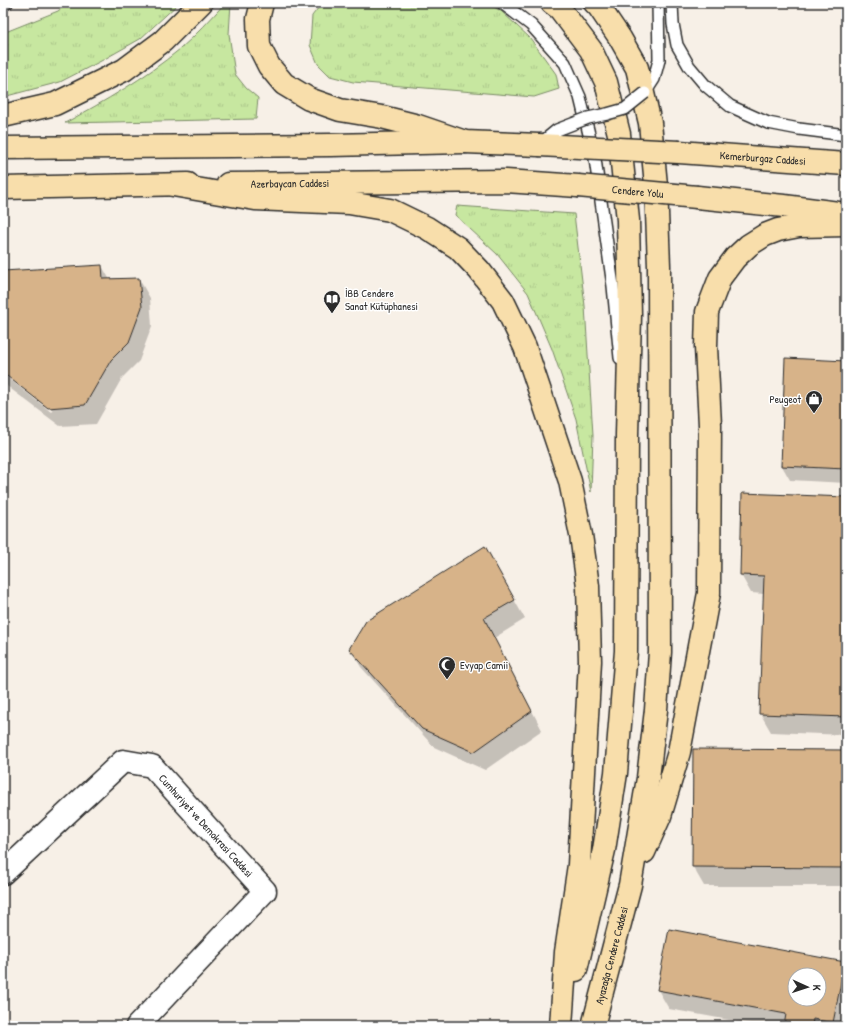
<svg xmlns="http://www.w3.org/2000/svg" width="849" height="1029" font-family="'Patrick Hand',sans-serif">
  <defs>
    <pattern id="grass-tufts" width="24" height="20" patternUnits="userSpaceOnUse"><rect width="24" height="20" fill="#c7e7a0"/><path d="M3 7l-1-3M5 7V3M7 7l1-3M15 17l-1-3M17 17v-4M19 17l1-3" fill="none" stroke="#abc68a"/></pattern>
  </defs>
  <rect width="100%" height="100%" fill="#f7f0e7"/>
  <filter id="ink" filterUnits="userSpaceOnUse"><feTurbulence type="fractalNoise" baseFrequency=".025" numOctaves="2"/><feDisplacementMap in="SourceGraphic" scale="8" xChannelSelector="R" yChannelSelector="G"/><feConvolveMatrix kernelMatrix="1 2 1 2 8 2 1 2 1" color-interpolation-filters="sRGB"/></filter>
  <g filter="url(#ink)">
    <g fill="url(#grass-tufts)" stroke="#798966">
      <path d="M68,3H179L140,39L101,61L60,82L3,97V33L58,11Z"/>
      <path d="M225,3H231L229,34L235,74L246,88L258,98L256,119L65,123C105,101 145,78 180,49C196,35 211,19 225,3Z"/>
      <path d="M322,3H486L501,11L530,38L556,74L559,89L534,97L353,82L330,76L318,64L310,45L312,16Z"/>
      <path d="M457,206L574,214L585,306L593,435L591,492L576,419L552,349L528,293L497,254L455,215Z"/>
    </g>
    <g fill="#0003" fill-rule="evenodd">
      <path d="M102,266L110,280L139,279L150,298L152,326L139,361L122,378L96,424L60,426L3,383V374L51,412L53,410L3,372V272Z"/>
      <path d="M846,362V483L790,480L782,466Z"/>
      <path d="M846,498V735L771,732L760,713L764,594L751,593L741,575Z"/>
      <path d="M484,547L525,619L494,638L542,730L485,770L434,747L361,667L350,649Z"/>
      <path d="M846,751V886H704L693,867Z"/>
      <path d="M844,963L846,966V1026H762L669,1009L658,990ZM795,975H819V999H795Z"/>
    </g>
    <g fill="#d7b389" stroke="#2b2b2b" fill-rule="evenodd">
      <path d="M102,265L103,279L139,278L142,307L129,342L111,360L85,405L48,408L3,373V271Z"/>
      <path d="M785,358L846,361V469L781,466Z"/>
      <path d="M742,493L846,497V717L759,714L764,576L740,575Z"/>
      <path d="M485,546L515,600L484,618L532,711L474,752L422,729L349,649L366,621Z"/>
      <path d="M693,749L846,750V868L692,867Z"/>
      <path d="M669,929L845,962L833,1023L813,1019L812,1026H784L786,1014L657,990ZM795,975H819V999H795Z"/>
    </g>
    <g fill="none" stroke-linecap="round" stroke-linejoin="round">
      <defs>
        <g id="lane">
          <path d="M502,3L531,25L565,63L580,97L595,159L613,286L620,358"/>
          <path d="M672,3L673,24L677,45L689,66L705,85L730,106L768,123L799,129L846,135"/>
          <path d="M3,5L7,3"/>
          <path d="M645,93L654,79L659,60L658,3"/>
        </g>
        <g id="street">
          <path id="s1" d="M3,873L123,761L152,766L265,891L137,1026"/>
        </g>
        <g id="primary">
          <path d="M262,3L258,19L259,46L269,66L284,84L309,99L340,110L382,117L418,126L465,142L539,145"/>
          <path d="M552,3L560,9L591,50L606,82L619,134L628,220L630,315L627,435L626,651L616,773L604,850L576,970"/>
          <path d="M3,116L55,104L124,70L163,41L201,3"/>
          <path d="M3,148L331,145L465,142"/>
          <path id="s2" d="M679,152L846,164"/>
          <path id="s3" d="M228,184L506,181L578,186"/>
          <path d="M173,185L255,199L349,203L390,210L427,228L458,248L479,270L503,301L525,347L570,481L581,535L588,586L590,661L579,865L566,952L561,1026"/>
          <path d="M3,188L188,184"/>
          <path d="M697,197L784,206L846,214"/>
          <path d="M644,852L660,816L679,752L709,593L710,425L706,347L707,312L720,278L735,258L749,245L765,235L778,230L799,226L846,225"/>
          <path id="s4" d="M593,1026L630,885L648,778L656,710L660,652L659,266L656,185L650,123L637,68L620,38L599,7L595,3"/>
        </g>
      </defs>
      <use href="#lane" stroke="#2b2b2b" stroke-width="14"/>
      <use href="#street" stroke="#2b2b2b" stroke-width="25"/>
      <use href="#primary" stroke="#2b2b2b" stroke-width="25"/>
      <use href="#lane" stroke="#fff" stroke-width="11"/>
      <use href="#street" stroke="#fff" stroke-width="22"/>
      <use href="#primary" stroke="#f8deab" stroke-width="22"/>
      <defs>
        <path id="lane-bridge" d="M540,144L557,130L588,118L607,114L625,109L645,93"/>
        <g id="primary-bridge">
          <path d="M539,145L679,152"/>
          <path id="s5" d="M578,186L697,197"/>
        </g>
      </defs>
      <use href="#lane-bridge" stroke="#2b2b2b" stroke-width="14" stroke-linecap="butt"/>
      <use href="#primary-bridge" stroke="#2b2b2b" stroke-width="25" stroke-linecap="butt"/>
      <use href="#lane-bridge" stroke="#fff" stroke-width="11"/>
      <use href="#primary-bridge" stroke="#f8deab" stroke-width="22"/>
    </g>
  </g>
  <defs>
    <symbol id="library-pin" viewBox="-11 -11 22 30"><path d="M0 17L-7.5 6A9.5 9.5 0 1 1 7.5 6Z" fill="#2b2b2b" stroke="#fff"/><path d="M-6-4Q-3-5.5-.7-3.5V5Q-3 3-6 4ZM6-4Q3-5.5 .7-3.5V5Q3 3 6 4Z" fill="#fff"/></symbol>
    <symbol id="shop-pin" viewBox="-11 -11 22 30"><path d="M0 17L-7.5 6A9.5 9.5 0 1 1 7.5 6Z" fill="#2b2b2b" stroke="#fff"/><path d="M-5-2.5h2.3a2.7 3.5 0 0 1 5.4 0H5L5.5 6h-11ZM-1.5-2.5h3a1.5 2.3 0 0 0-3 0Z" fill="#fff"/></symbol>
    <symbol id="mosque-pin" viewBox="-11 -11 22 30"><path d="M0 17L-7.5 6A9.5 9.5 0 1 1 7.5 6Z" fill="#2b2b2b" stroke="#fff"/><path d="M3.5-4.9A6 6 0 1 0 3.5 4.9A5 5 0 1 1 3.5-4.9Z" fill="#fff"/></symbol>
  </defs>
  <g fill-rule="evenodd">
    <use href="#library-pin" x="322" y="289" width="20" height="27"/>
    <use href="#shop-pin" x="804" y="389" width="20" height="27"/>
    <use href="#mosque-pin" x="437" y="655" width="20" height="27"/>
  </g>
  <g text-anchor="middle" dominant-baseline="central" stroke-width="3" stroke-linejoin="round" paint-order="stroke">
    <g font-size="11" fill="#2b2b2b" stroke="#fff">
      <text stroke="none"><textPath href="#s2" startOffset="84">Kemerburgaz Caddesi</textPath></text>
      <text stroke="none"><textPath href="#s3" startOffset="62">Azerbaycan Caddesi</textPath></text>
      <text stroke="none"><textPath href="#s5" startOffset="60">Cendere Yolu</textPath></text>
      <text stroke="none"><textPath href="#s1" startOffset="274">Cumhuriyet ve Demokrasi Caddesi</textPath></text>
      <text stroke="none"><textPath href="#s4" startOffset="73">Ayazağa Cendere Caddesi</textPath></text>
    </g>
    <g font-size="11" fill="#2b2b2b" stroke="#fff" text-anchor="start">
      <text x="345" y="293">İBB Cendere<tspan x="345" dy="13">Sanat Kütüphanesi</tspan></text>
      <text x="801" y="399" text-anchor="end">Peugeot</text>
      <text x="460" y="665">Evyap Camii</text>
    </g>
  </g>
  <rect width="849" height="1029" fill="none" stroke="#fff" stroke-width="16"/>
  <rect x="8" y="8" width="833" height="1013" fill="none" stroke="#2b2b2b" stroke-width="1.5" filter="url(#ink)"/>
  <g transform="translate(807 987) rotate(93)"><circle r="19" fill="#ffffff" stroke="#aaaaaa"/>
  <path d="M0-3L7 15L0 10L-7 15Z" fill="#2b2b2b"/>
  <text y="-6" font-size="11" font-weight="bold" text-anchor="middle" fill="#2b2b2b">K</text>
  </g>
</svg>
